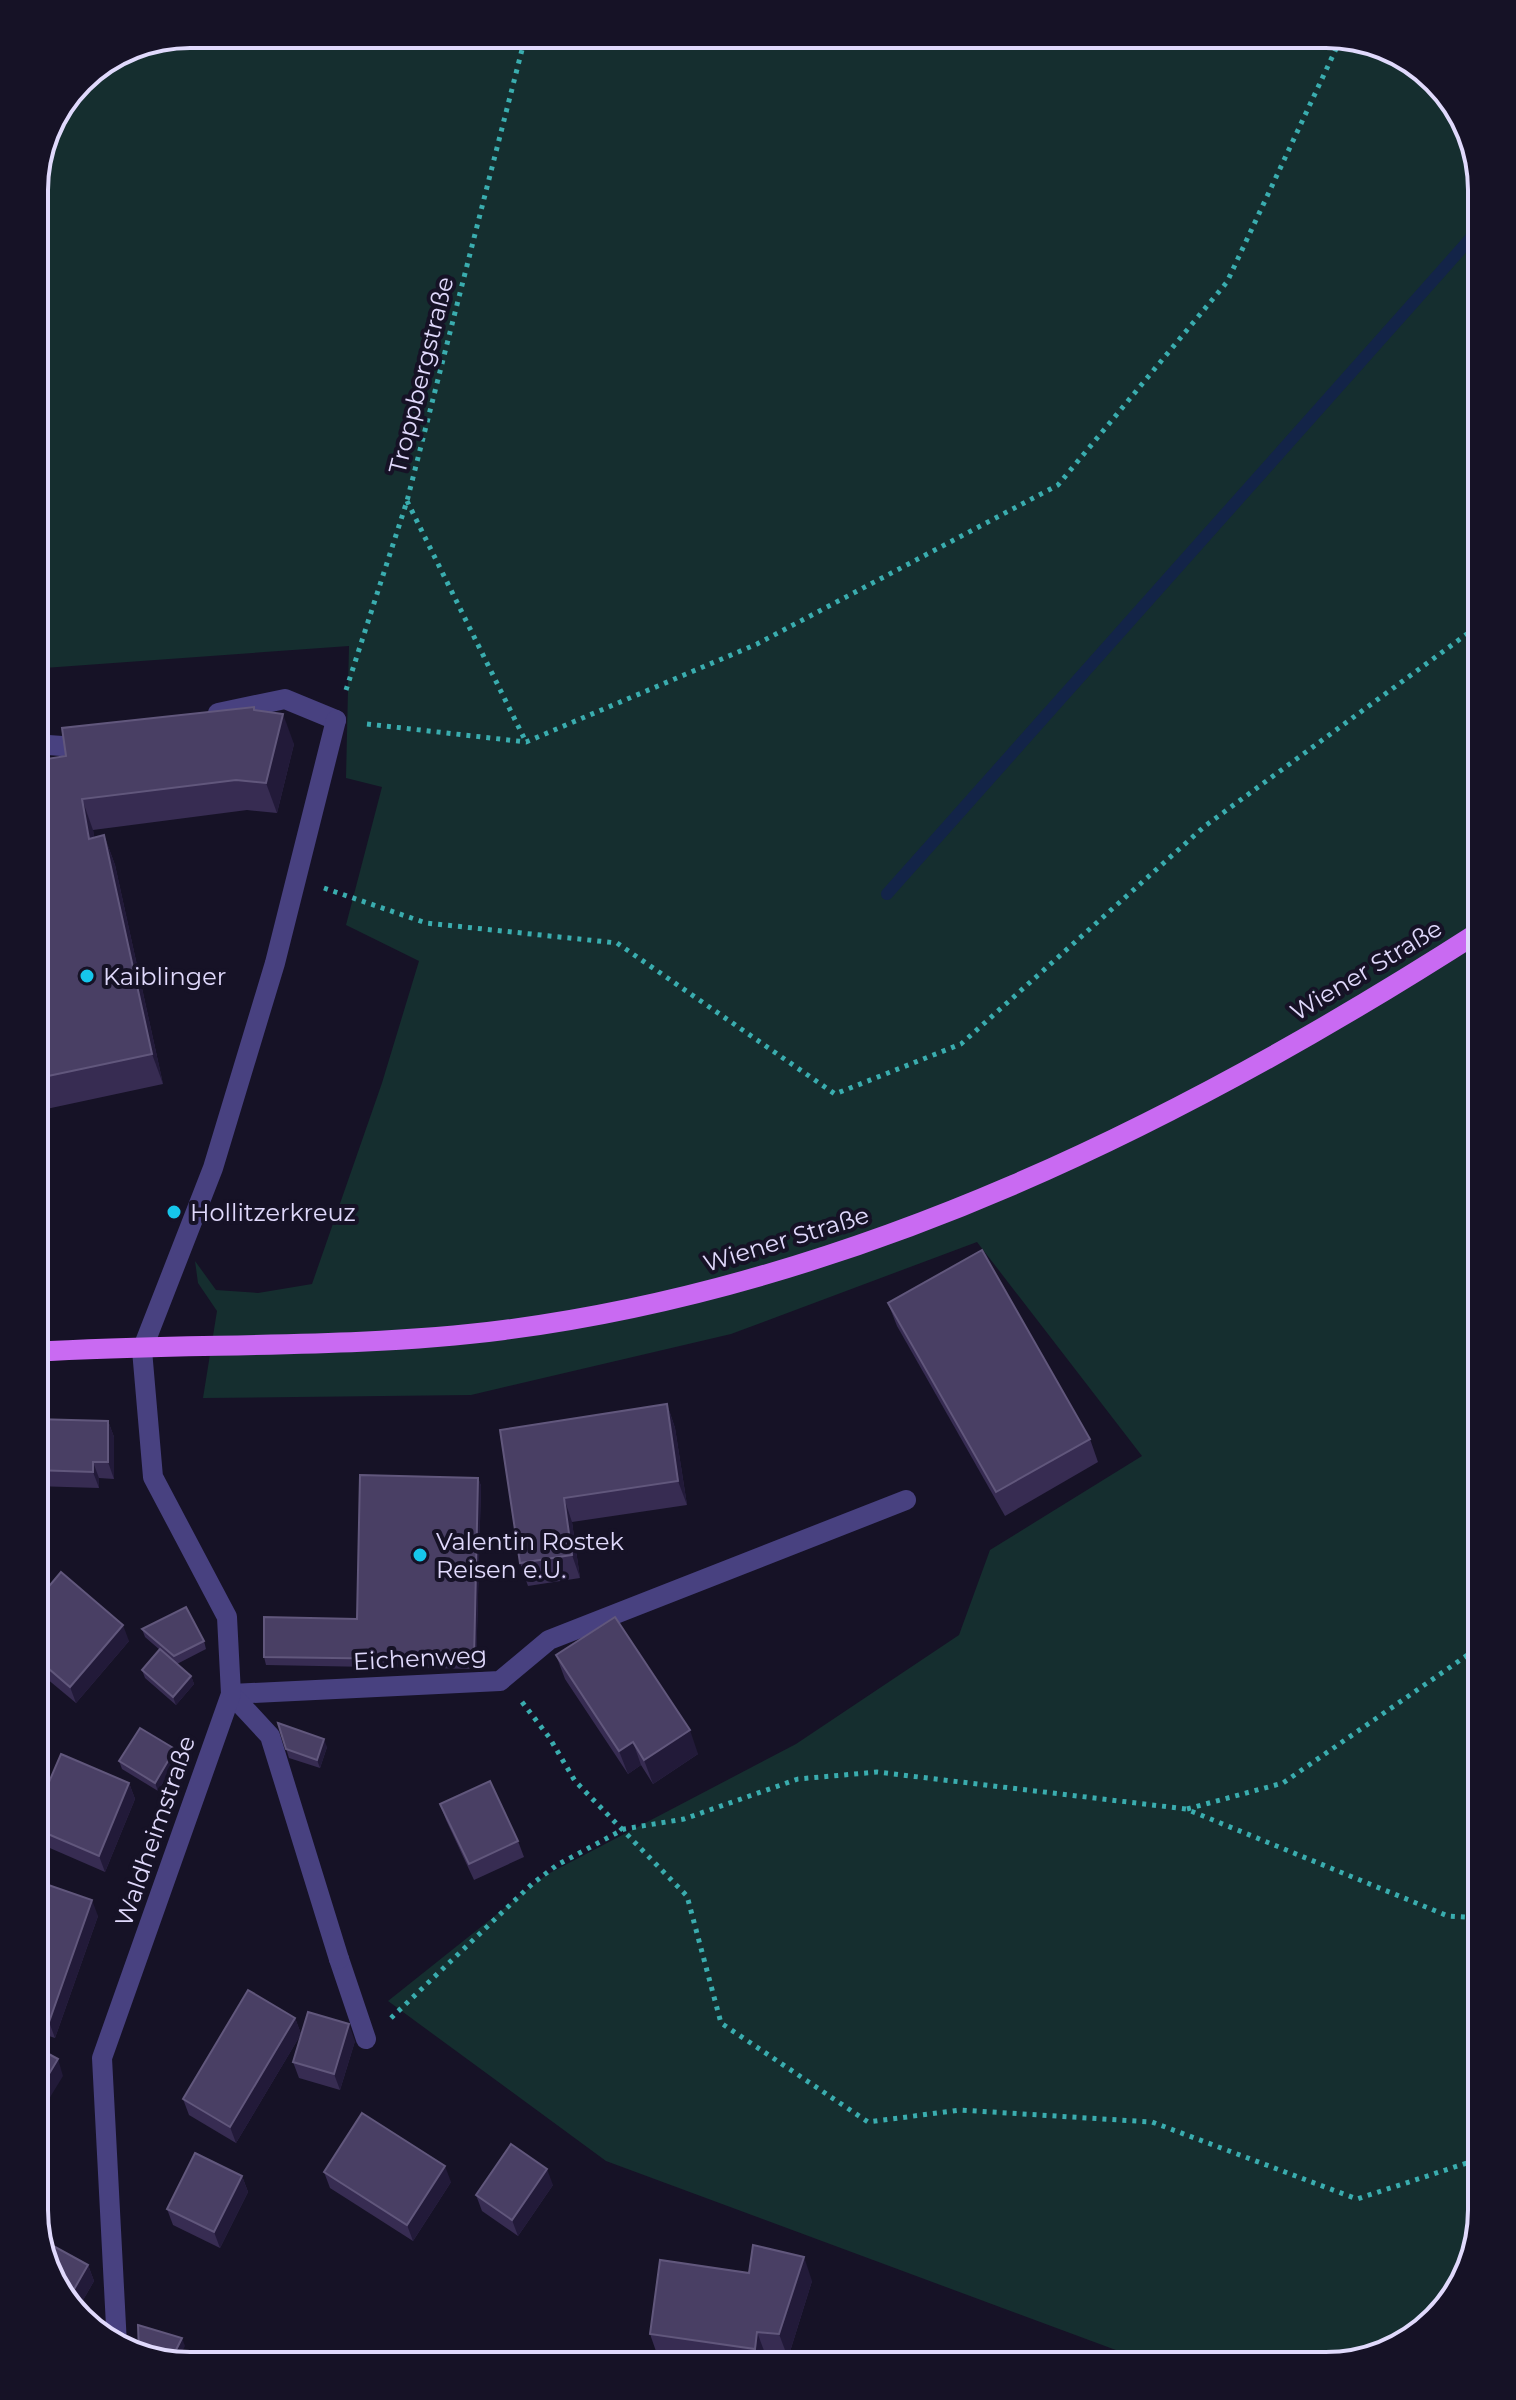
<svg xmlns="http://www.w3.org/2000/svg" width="1516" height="2400" font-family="Montserrat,sans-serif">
  <rect width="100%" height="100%" fill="#161226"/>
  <path fill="#152e2f" d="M190,34H1337L1412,60L1466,121L1482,190V2210L1461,2288L1395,2350L1326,2366H1159L606,2161L388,2001L546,1875L796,1744L959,1635L990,1550L1142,1456L977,1242L731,1334L471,1395L203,1398L217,1311L198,1283L195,1261L216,1290L258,1293L312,1284L382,1083L419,961L346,925L382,787L346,778L349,646L44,668L34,674V180L50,121L80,79L131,46Z"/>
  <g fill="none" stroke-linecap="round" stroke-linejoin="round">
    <path stroke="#132448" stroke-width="12" d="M887,894L1470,239L1482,214"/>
    <g stroke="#3aadaf" stroke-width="5" stroke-dasharray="4 6" stroke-linecap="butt">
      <path d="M407,501L526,742"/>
      <path d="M346,690L407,501L526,34"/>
      <path d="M367,724L526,742L757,644L1058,485L1227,282L1342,36"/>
      <path d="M324,888L426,923L617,943L835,1094L961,1044L1205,826L1482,623"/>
      <path d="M522,1702L549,1737L575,1781L687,1896L721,2023L868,2122L960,2110L1152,2122L1357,2199L1482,2158"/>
      <path d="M1187,1809L1283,1783L1482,1645"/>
      <path d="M391,2018L532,1884L557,1865L624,1829L684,1819L798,1779L877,1772L1186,1809L1448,1916L1482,1918"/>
    </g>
    <g stroke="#484180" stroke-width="20">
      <path d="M218,713L285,699L336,720"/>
      <path d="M34,744L62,746L89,741"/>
      <path d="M339,1959L366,2039"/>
    </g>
    <g stroke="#484180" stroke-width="20">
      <path d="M231,1694L500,1681L549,1640L906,1500"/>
      <path d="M231,1694L270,1736L339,1959"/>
      <path d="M117,2345L102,2058L231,1694L227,1617L153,1477L142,1350L213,1168L275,963L336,720"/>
    </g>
    <path stroke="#c96af2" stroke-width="20" d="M34,1352C191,1342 348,1350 504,1330C858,1284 1185,1121 1482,930"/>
  </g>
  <g fill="#372c52">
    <path d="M256,710L294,744L277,813L247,810L93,830L94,837L104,835L115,865L163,1084L37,1111L34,1103V761L66,756Z"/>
    <path d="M888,1303L1090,1439L1098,1462L1005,1516L897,1326Z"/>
    <path d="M667,1404L675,1428L687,1505L572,1522L580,1578L528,1586L520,1563L500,1430Z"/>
    <path d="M34,1419L108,1421L114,1437V1479L99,1478V1488L34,1486Z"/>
    <path d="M478,1478L481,1486L476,1669L266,1665L264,1657L357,1619Z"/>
    <path d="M34,1604L129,1641L76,1703L34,1668Z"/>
    <path d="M142,1629L204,1641L206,1649L177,1664L191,1676L194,1684L176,1705L145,1678L142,1670L160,1650L145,1637Z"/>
    <path d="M556,1655L698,1754L653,1784L641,1765L628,1774L565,1679Z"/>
    <path d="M278,1723L327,1747L320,1768L289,1758Z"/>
    <path d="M178,1757L158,1791L122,1769L119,1761Z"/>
    <path d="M129,1783L135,1799L105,1872L36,1842L34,1838V1817Z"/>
    <path d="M440,1804L518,1841L524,1857L474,1880L446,1820Z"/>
    <path d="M34,1880L98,1916L55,2038L34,2031Z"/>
    <path d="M295,2018L301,2034L236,2143L189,2115L183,2099Z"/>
    <path d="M355,2041L340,2090L299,2078L293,2062Z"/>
    <path d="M324,2172L451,2182L413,2241L330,2188Z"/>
    <path d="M242,2176L248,2192L220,2248L173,2225L167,2209Z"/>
    <path d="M553,2185L518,2236L482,2211L476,2195Z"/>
    <path d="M41,2239L88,2265L94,2281L79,2307L71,2302L50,2279Z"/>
    <path d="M749,2273L812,2281L788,2358L766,2356L765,2366H721L658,2357L650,2334Z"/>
  </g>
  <g fill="#221a39">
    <path d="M283,714L294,744L277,813L266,783Z"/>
    <path d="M82,799L93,830L100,869L89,839Z"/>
    <path d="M104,835L115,865L163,1084L152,1054Z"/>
    <path d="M667,1404L675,1428L687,1505L678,1481Z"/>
    <path d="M108,1421L114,1437V1479L108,1462Z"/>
    <path d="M93,1462L99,1478V1488L93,1472Z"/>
    <path d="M478,1478L481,1486L476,1669L474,1660Z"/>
    <path d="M564,1498L572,1522L580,1578L572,1555Z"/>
    <path d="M123,1625L129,1641L76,1703L70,1687Z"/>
    <path d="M191,1676L194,1684L176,1705L173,1697Z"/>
    <path d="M690,1730L698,1754L653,1784L644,1760Z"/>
    <path d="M324,1739L327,1747L320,1768L317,1760Z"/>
    <path d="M633,1742L641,1765L628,1774L619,1751Z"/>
    <path d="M175,1749L178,1757L158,1791L155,1783Z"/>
    <path d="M129,1783L135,1799L105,1872L99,1856Z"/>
    <path d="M92,1900L98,1916L55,2038L49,2022Z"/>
    <path d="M295,2018L301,2034L236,2143L230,2127Z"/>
    <path d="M349,2024L355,2041L340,2090L334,2074Z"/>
    <path d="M58,2059L63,2076L38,2117L34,2106V2099Z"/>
    <path d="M445,2166L451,2182L413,2241L407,2225Z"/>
    <path d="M547,2169L553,2185L518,2236L512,2220Z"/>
    <path d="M242,2176L248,2192L220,2248L214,2232Z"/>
    <path d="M804,2257L812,2281L788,2358L779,2334Z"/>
    <path d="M88,2265L94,2281L79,2307L73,2291Z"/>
    <path d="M757,2332L766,2356L765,2366H762L755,2349Z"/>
    <path d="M182,2338L185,2346L176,2364L170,2362Z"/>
  </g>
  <g fill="#493f64" stroke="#61577c" stroke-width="2">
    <path d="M254,707V710L283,714L266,783L236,780L82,799L89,839L104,835L152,1054L34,1079V761L66,756L62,728Z"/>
    <path d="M982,1250L1090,1439L996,1492L888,1303Z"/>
    <path d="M667,1404L678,1481L564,1498L572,1555L520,1563L500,1430Z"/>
    <path d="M34,1419L108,1421V1462H93V1472L34,1470Z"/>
    <path d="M360,1475L478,1478L474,1660L264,1657V1617L357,1619Z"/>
    <path d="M61,1572L123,1625L70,1687L34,1656V1604Z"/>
    <path d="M186,1607L204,1641L174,1656L142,1629Z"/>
    <path d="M615,1617L690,1730L644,1760L633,1742L619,1751L556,1655Z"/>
    <path d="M160,1649L191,1676L173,1697L142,1670Z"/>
    <path d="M278,1723L324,1739L317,1760L286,1749Z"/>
    <path d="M140,1728L175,1749L155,1783L119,1761Z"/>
    <path d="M61,1754L129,1783L99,1856L34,1828V1817Z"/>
    <path d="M490,1781L518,1841L469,1864L440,1804Z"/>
    <path d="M34,1880L92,1900L49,2022L34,2017Z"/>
    <path d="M248,1990L295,2018L230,2127L183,2099Z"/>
    <path d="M308,2012L349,2024L334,2074L293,2062Z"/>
    <path d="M34,2046L58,2059L34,2099Z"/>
    <path d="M362,2113L445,2166L407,2225L324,2172Z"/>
    <path d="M511,2144L547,2169L512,2220L476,2195Z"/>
    <path d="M195,2153L242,2176L214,2232L167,2209Z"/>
    <path d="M41,2239L88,2265L73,2291L50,2278Z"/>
    <path d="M753,2245L804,2257L779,2334L757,2332L755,2349L650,2334L660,2260L749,2273Z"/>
    <path d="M138,2325L182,2338L170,2362L139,2352Z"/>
  </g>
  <g fill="#16c6eb" stroke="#161226" stroke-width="3">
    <circle cx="87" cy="976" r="8"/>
    <circle cx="174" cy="1212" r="8"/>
    <circle cx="420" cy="1555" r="8"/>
  </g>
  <g text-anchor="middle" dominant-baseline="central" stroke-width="8" stroke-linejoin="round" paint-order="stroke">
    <g font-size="24" fill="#e0d9fc" stroke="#161226">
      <text transform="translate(421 375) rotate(-76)">Troppbergstraße</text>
      <text transform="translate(1366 970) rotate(-31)">Wiener Straße</text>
      <text transform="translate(786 1239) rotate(-17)">Wiener Straße</text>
      <text transform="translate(420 1658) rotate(-3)">Eichenweg</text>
      <text transform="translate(155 1831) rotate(-71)">Waldheimstraße</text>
    </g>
    <g font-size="24" fill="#e0d9fc" stroke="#161226" text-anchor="start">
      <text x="103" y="976">Kaiblinger</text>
      <text x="190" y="1212">Hollitzerkreuz</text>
      <text x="436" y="1541">Valentin Rostek<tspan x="436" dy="28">Reisen e.U.</tspan></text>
    </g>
  </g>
  <path d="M0 0H1516V2400H0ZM190 48H1326A142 142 0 0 1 1468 190V2210A142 142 0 0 1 1326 2352H190A142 142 0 0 1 48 2210V190A142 142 0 0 1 190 48Z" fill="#161226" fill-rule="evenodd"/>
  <path fill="none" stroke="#e0d9fc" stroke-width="4" d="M190 48H1326A142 142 0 0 1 1468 190V2210A142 142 0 0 1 1326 2352H190A142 142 0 0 1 48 2210V190A142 142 0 0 1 190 48Z"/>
</svg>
